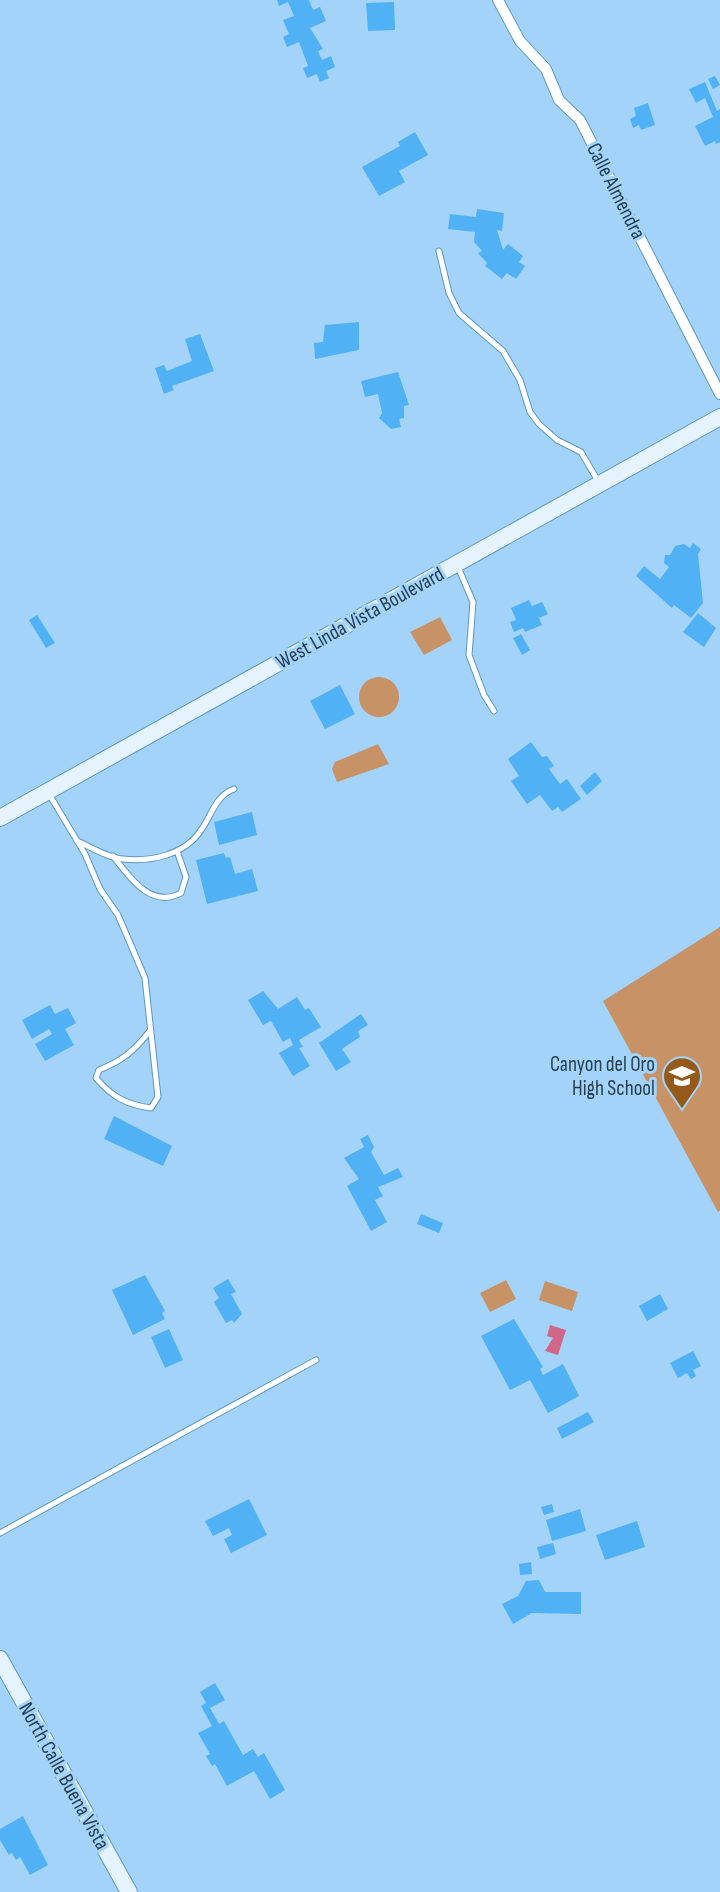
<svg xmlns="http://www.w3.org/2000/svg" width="720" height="1892" font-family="'Sofia Sans Condensed',sans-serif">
  <rect width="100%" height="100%" fill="#a3d3f9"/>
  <g fill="#c79265">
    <path d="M440,617L452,640L424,655L410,632Z"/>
    <circle cx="379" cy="697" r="20"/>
    <path d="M378,744L389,764L337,782L332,769L335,762Z"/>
    <path d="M720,927V1210L718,1212L603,1001Z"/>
    <path d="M506,1280L516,1299L490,1312L480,1293Z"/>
    <path d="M545,1281L578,1292L572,1311L539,1300Z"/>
  </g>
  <path fill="#cf6888" d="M550,1325L566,1330L558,1355L545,1351L553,1338L547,1336Z"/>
  <g fill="#50b2f5">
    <path d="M277,0H309L313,10L320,7L326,21L310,28L323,49L318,51L322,60L331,56L335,67L326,71L329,78L320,82L317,74L307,78L303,68L308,66L299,42L287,47L283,37L289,34L283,20L294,16L288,2L279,6Z"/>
    <path d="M394,2L395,30L368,31L366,3Z"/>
    <path d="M715,76L720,85L713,89L708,79Z"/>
    <path d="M705,82L717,111L720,109V142L716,144L715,141L705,146L695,126L713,117L705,98L696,103L689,89Z"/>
    <path d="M648,103L655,125L641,130L639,125L633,128L630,119L636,116L634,108Z"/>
    <path d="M415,132L428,155L399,171L405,182L379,196L362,167L400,146L398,142Z"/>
    <path d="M477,209L504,213L502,231L497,230L503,250L508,244L523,256L519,262L525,266L516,279L507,273L502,279L485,266L487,263L478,253L482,251L474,242L475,232L448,229L450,214L476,217Z"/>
    <path d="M359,322V350L315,359L314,343L323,342L325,325Z"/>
    <path d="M200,334L214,371L172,386L174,390L164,394L155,368L164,365L167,371L192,361L185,339Z"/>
    <path d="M398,372L409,405L404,406V418L399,419L401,427L391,429L379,418L382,413L378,394L365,397L361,381Z"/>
    <path d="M693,543L701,549L698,554L703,603L691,618L674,605L672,608L636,576L644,566L660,579L669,567L664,563L665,555H670L675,546L684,544L690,548Z"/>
    <path d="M529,600L532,606L542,602L548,614L539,618L542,625L525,632L523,628L514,632L510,622L516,620L511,608Z"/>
    <path d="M698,613L716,628L704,647L683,632Z"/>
    <path d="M37,615L55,643L46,648L29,620Z"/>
    <path d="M521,634L530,650L522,655L513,638Z"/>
    <path d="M340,685L355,714L325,729L310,701Z"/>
    <path d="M531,742L542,757L547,756L554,766L549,769L560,784L567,779L581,799L562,812L558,807L552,811L540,795L527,804L511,781L519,776L508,759Z"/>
    <path d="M595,772L602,781L587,795L580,786Z"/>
    <path d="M252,812L257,835L219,845L214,822Z"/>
    <path d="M224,853L226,858L230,857L235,874L252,869L258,891L207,904L196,860Z"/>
    <path d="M263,991L278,1009L297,997L305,1010L309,1008L321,1027L299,1040L303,1047L299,1048L310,1066L293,1076L279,1053L293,1045L290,1038L283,1042L271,1021L263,1025L248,1000Z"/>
    <path d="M50,1005L55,1014L68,1008L76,1023L65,1029L74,1045L45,1061L35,1044L52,1034L49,1029L32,1039L22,1020Z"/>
    <path d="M361,1014L368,1025L358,1031L360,1037L342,1049L351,1062L336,1071L319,1043Z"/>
    <path d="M114,1116L172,1146L163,1166L104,1139Z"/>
    <path d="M368,1135L374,1147L371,1152L384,1175L398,1168L403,1177L378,1187L383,1196L375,1200L387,1222L371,1231L347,1186L359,1179L344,1158L364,1147L360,1139Z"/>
    <path d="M421,1214L443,1223L439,1233L417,1224Z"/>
    <path d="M145,1275L165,1311L162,1313L165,1319L133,1335L112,1290Z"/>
    <path d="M228,1279L236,1292L231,1294L242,1314L234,1323L232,1320L226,1323L214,1302L219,1298L213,1288Z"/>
    <path d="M660,1294L668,1309L647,1321L639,1306Z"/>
    <path d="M514,1319L543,1367L540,1369L543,1375L563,1364L579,1396L548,1413L530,1380L510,1390L481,1336Z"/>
    <path d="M169,1329L183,1360L165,1368L151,1337Z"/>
    <path d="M693,1351L701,1366L693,1370L696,1376L691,1379L687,1373L678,1378L670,1363Z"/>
    <path d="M588,1412L594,1422L562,1439L557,1428Z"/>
    <path d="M249,1499L267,1535L231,1553L224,1539L232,1535L229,1528L213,1536L205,1521Z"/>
    <path d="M552,1504L554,1512L544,1515L541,1507Z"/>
    <path d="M580,1509L586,1531L552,1541L546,1520Z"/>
    <path d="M637,1521L645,1547L605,1560L596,1535Z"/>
    <path d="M553,1543L556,1554L540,1559L537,1547Z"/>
    <path d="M531,1562L532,1574L520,1575L519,1564Z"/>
    <path d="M539,1580L545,1592H581V1614L532,1613L513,1624L502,1604L518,1596L526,1581Z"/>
    <path d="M215,1683L225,1700L210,1708L219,1724L224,1721L243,1755L253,1749L258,1757L264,1753L285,1790L270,1799L254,1771L227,1786L215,1764L212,1766L206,1756L210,1754L198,1733L212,1726L201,1706L206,1703L200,1692Z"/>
    <path d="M23,1816L48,1865L30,1875L20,1857L16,1860L12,1853L9,1855L0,1840V1829Z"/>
  </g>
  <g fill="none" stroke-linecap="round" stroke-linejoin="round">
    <defs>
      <g id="lane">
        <path d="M439,251L449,293L459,313L503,351L520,380L530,412L539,424L557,440L581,452L598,481"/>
        <path d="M458,567L473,602L469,655L484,695L494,711"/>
        <path d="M49,794L85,854L100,889L118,915L145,978L158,1097L151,1108C127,1105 112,1097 96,1078L99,1070C122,1061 134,1051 149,1032"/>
        <path d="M77,841C91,847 108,858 123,859C151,862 185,855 201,830C212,815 215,796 234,789"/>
        <path d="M113,856C130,878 151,909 181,893L186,877L177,851"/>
        <path d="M0,1533L316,1360"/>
      </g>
      <path id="street" d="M498,0L520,41L546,69L559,100L580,120L720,394"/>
      <g id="secondary">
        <path d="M0,818L720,417"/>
        <path d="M0,1659L129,1892"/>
      </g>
    </defs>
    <use href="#lane" stroke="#5b97c3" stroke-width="7"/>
    <use href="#street" stroke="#5b97c3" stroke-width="12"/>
    <use href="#secondary" stroke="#5b97c3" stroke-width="18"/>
    <use href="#lane" stroke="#fff" stroke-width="5"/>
    <use href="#street" stroke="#fff" stroke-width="10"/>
    <use href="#secondary" stroke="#e5f3fe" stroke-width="16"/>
  </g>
  <defs>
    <symbol id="school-pin" viewBox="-11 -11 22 30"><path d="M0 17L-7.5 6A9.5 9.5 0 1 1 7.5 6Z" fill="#95591a" stroke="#a3d3f9"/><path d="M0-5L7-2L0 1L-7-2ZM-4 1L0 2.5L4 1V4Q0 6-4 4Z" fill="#fff"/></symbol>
  </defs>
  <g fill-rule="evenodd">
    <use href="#school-pin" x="660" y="1054" width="44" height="60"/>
  </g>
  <g text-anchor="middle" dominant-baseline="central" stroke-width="6" stroke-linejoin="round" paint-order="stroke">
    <g font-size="21" fill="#243e50" stroke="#a3d3f9">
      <text transform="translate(616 191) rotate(63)">Calle Almendra</text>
      <text transform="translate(360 618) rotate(-29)">West Linda Vista Boulevard</text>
      <text transform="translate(64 1776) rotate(61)">North Calle Buena Vista</text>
    </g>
    <g font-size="21" fill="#243e50" stroke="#a3d3f9" text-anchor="end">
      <text x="655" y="1064">Canyon del Oro<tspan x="655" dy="24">High School</tspan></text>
    </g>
  </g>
</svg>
